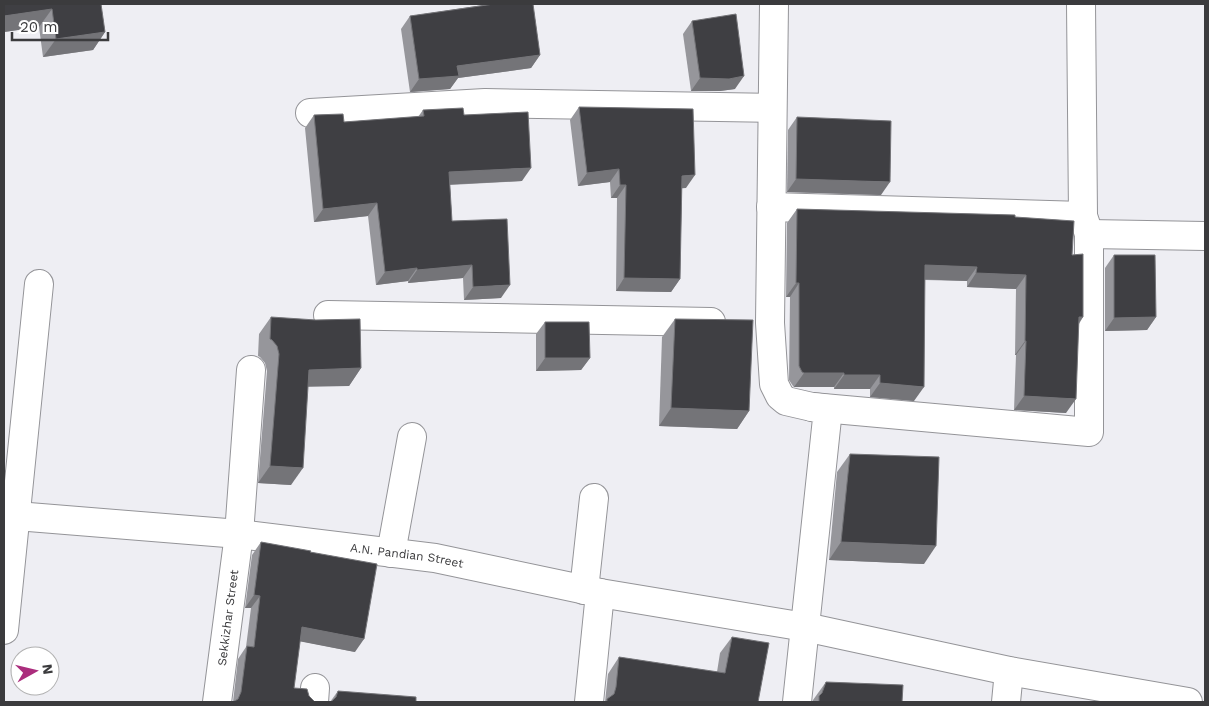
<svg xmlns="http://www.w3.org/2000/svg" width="1209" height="706" font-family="'Work Sans',sans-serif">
  <rect width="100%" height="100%" fill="#eeeef3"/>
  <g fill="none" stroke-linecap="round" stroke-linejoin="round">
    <defs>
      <g id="minor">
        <path d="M774,4L770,323L774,384L780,396L786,401L812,407L828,409L797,702"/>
        <path d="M310,113L485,103L772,108"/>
        <path d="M771,207L1083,216"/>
        <path d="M1089,234L1205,236"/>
        <path d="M328,315L711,322"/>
        <path d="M812,407L1089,432V234L1083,216L1081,4"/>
        <path id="s1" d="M4,515L239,534L435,558L600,593L805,627L1009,671L1188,702"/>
        <path d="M391,553L412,437"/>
        <path d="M584,590L594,498"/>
        <path d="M4,630L39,284"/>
        <path id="s2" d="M217,702L239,534L251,370"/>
        <path d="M314,702L315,688"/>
        <path d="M589,702L600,593"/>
        <path d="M1006,702L1009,671"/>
      </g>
    </defs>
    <use href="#minor" stroke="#949498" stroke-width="30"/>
    <use href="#minor" stroke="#fff" stroke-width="28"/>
  </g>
  <g fill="#96969b">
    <path d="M4,4H101L105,32L93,50L43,57L39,27L4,32Z"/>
    <path d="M483,4H533L540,55L531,68L458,78L450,89L410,92L401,29L410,16L483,5Z"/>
    <path d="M692,21L735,89L720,91H691L683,34Z"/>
    <path d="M579,107L686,188H682L680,279L671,292L616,291L617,198H611L610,182L578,186L570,120Z"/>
    <path d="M423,110L464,115L522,181L450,185L452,221L501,298L464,300L463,278L408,283V281L376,285L368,216L314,222L305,128L314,115L344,122L418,117Z"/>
    <path d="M797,117L881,195L787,192L788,130Z"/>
    <path d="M797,209L1015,217L1072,255L1083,317L1079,324L1066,413L1014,410L1016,355H1015L1016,289L967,287V281L925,280L914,401L870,397V389H834V387H794L793,386L789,380L790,297H786L787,223Z"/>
    <path d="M1114,255L1156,317L1147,330L1105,331V268Z"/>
    <path d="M271,317L361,368L349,386H308L291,485L258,483L267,371L265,363L260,357L258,356L259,334Z"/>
    <path d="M675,319L749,411L737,429L659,426L662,337Z"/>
    <path d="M545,322L590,358L581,370L536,371V334Z"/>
    <path d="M850,454L924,564L829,560L837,472Z"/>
    <path d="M261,542L310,552L355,652L300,641L294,688L233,702L238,659L246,647L251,608H245L252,555Z"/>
    <path d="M732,637L758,702H605L608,674L619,657L717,672L720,653Z"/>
    <path d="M826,682L902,702H812L813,700Z"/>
    <path d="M338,691L416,702H330Z"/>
  </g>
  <g fill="#747478">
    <path d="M52,9L39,27L4,32V16Z"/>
    <path d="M105,32L93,50L43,57L56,39Z"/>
    <path d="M540,55L531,68L458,78L450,89L410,92L419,79L457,66Z"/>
    <path d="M744,76L735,89L720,91H691L700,78Z"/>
    <path d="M531,168L522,181L440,185L449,172Z"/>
    <path d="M619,169L610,182L578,186L587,173Z"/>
    <path d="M695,175L686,188L673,189L682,176Z"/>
    <path d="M796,179L890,182L881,195L787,192Z"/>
    <path d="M620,185H626L617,198H611Z"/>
    <path d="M377,203L368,216L314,222L323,209Z"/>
    <path d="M472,265L463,278L408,283L417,270Z"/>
    <path d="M925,265L977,267L967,281L915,279Z"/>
    <path d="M417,268L408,281L376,285L385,272Z"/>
    <path d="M976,273L1026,275L1016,289L967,287Z"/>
    <path d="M624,278L680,279L671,292L616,291Z"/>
    <path d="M796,283H799L790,297H786Z"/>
    <path d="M510,285L501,298L464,300L473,287Z"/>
    <path d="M1079,317H1083L1073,331Z"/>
    <path d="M1156,317L1147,330L1105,331L1114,318Z"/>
    <path d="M1025,341H1026L1016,355H1015Z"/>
    <path d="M545,358H590L581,370L536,371Z"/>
    <path d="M361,368L349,386L297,387L309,370Z"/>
    <path d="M804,373H844L834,387H794Z"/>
    <path d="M844,375H880L870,389H834Z"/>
    <path d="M880,383L924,387L914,401L870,397Z"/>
    <path d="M1024,396L1076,399L1066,413L1014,410Z"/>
    <path d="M671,408L749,411L737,429L659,426Z"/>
    <path d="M270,466L303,468L291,485L258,483Z"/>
    <path d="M841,542L936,546L924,564L829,560Z"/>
    <path d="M254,595L260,596L251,608H245Z"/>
    <path d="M302,627L364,639L355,652L293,640Z"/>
  </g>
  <g fill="#3f3f43" stroke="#747478">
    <path d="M4,4H101L105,32L56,39L52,9L4,16Z"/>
    <path d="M494,4H533L540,55L457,66L459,76L419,79L410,16Z"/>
    <path d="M736,14L744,76L729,79L700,78L692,21Z"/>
    <path d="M579,107L693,109L695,175L682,176L680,279L624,278L626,185H620L619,169L587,173Z"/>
    <path d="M463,108L464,115L528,112L531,168L449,172L452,221L507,219L510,285L473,287L472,265L417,270V268L385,272L377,203L323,209L314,115L343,114L344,122L424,116L423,110Z"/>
    <path d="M797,117L891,121L890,182L796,179Z"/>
    <path d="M797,209L1015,215V217L1074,221L1072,255L1083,254V317H1079L1076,399L1024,396L1026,341H1025L1026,275L976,273L977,267L925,265L924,387L880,383V375H844V373H804L802,372L799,366V283H796Z"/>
    <path d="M1114,255H1155L1156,317L1114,318Z"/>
    <path d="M271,317L316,320L360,319L361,368L309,370L303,468L270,466L279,354L277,346L272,340L270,339Z"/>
    <path d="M675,319L753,320L749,411L671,408Z"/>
    <path d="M545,322H589L590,358H545Z"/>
    <path d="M850,454L939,457L936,546L841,542Z"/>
    <path d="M261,542L311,551L310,552L377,564L364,639L302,627L294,688L307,689L309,696L315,702H233L238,699L241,692L247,646L254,647L260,596L254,595Z"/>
    <path d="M732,637L769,643L758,702H607V699L614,694L616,687L619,657L725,673Z"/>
    <path d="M826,682L903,685L902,702H819V696L822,693Z"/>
    <path d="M338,691L416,697V702H331L336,697Z"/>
  </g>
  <g text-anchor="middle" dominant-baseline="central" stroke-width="5" stroke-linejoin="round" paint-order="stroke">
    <g font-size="12" fill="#3b3b3d" stroke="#fff">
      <text stroke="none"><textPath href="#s1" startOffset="405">A.N. Pandian Street</textPath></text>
      <text stroke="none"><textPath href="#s2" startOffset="85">Sekkizhar Street</textPath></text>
    </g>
  </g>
  <rect width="1209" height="706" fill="none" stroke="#3b3b3d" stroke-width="10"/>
  <g transform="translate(35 671) rotate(82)"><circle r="24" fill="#ffffff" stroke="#b1b1b1"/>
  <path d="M0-4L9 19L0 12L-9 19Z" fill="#ab2d7d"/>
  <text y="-8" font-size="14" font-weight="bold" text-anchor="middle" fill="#3b3b3d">N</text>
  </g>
  <path d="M12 32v8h96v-8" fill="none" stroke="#3b3b3d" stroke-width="2.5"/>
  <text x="20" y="32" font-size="15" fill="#3b3b3d" stroke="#ffffff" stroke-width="4" paint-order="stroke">20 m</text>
</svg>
